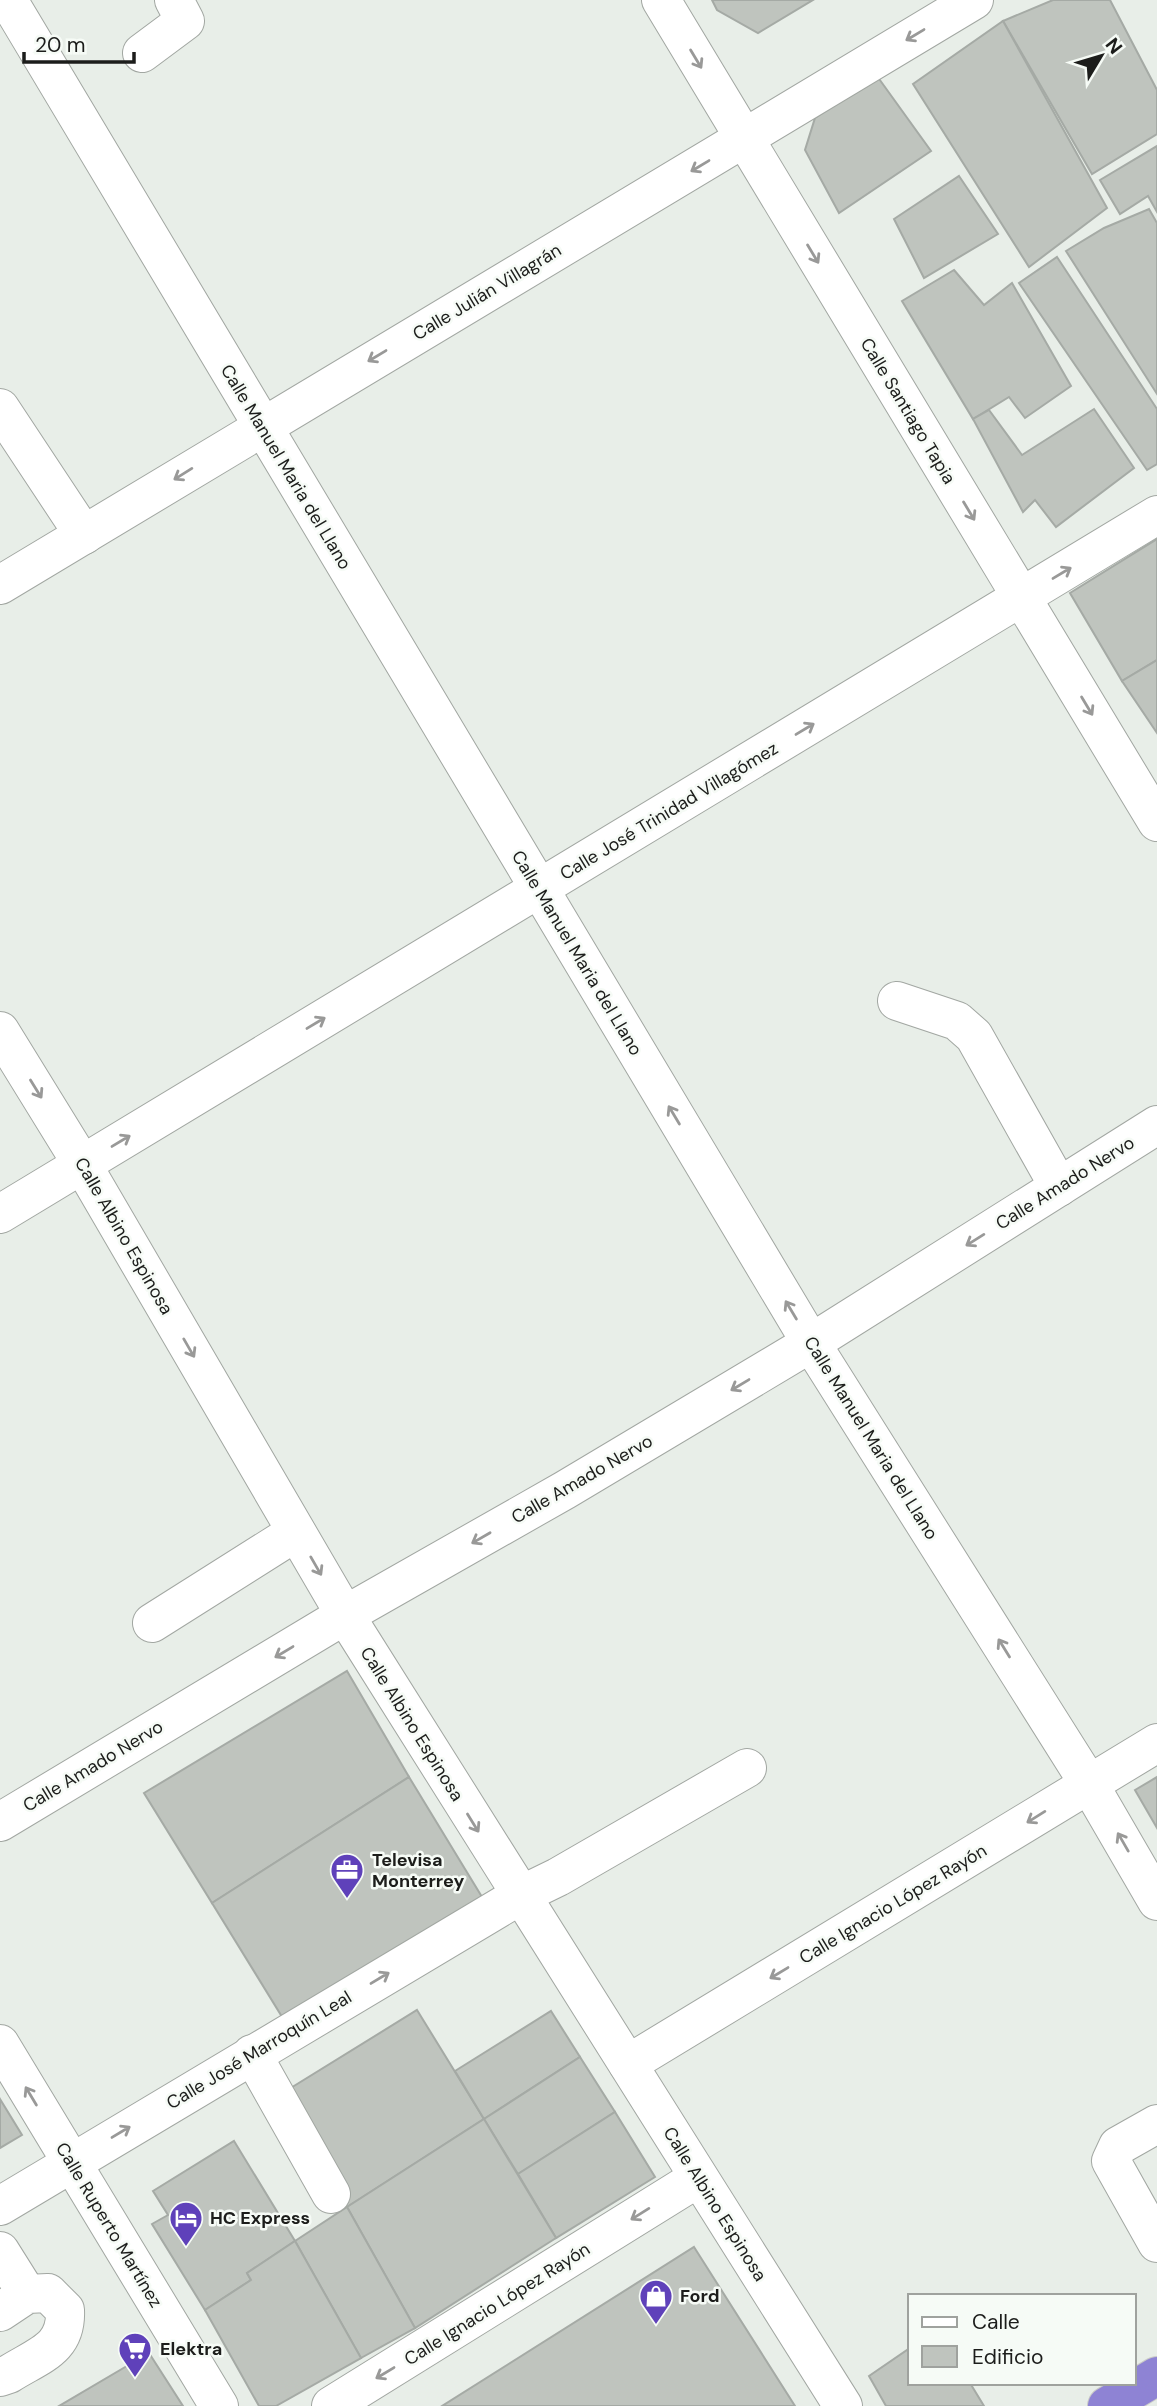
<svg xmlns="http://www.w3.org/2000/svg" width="1157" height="2406" font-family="'DM Sans',sans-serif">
  <rect width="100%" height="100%" fill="#e8eee8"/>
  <g fill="#bfc4be" stroke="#a5aaa5" stroke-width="2">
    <path d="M712,0H813L758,33L717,10Z"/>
    <path d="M1053,0H1110L1157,90V134L1092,174L1003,21Z"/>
    <path d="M1003,21L1107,208L1029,267L913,84Z"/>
    <path d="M877,76L931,151L839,213L805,150L815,118Z"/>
    <path d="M1157,146V212L1148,196L1120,214L1100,180Z"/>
    <path d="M959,176L998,234L924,278L894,219Z"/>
    <path d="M1149,209L1157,223V394L1066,251L1104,228Z"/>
    <path d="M1057,257L1157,409V464L1147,470L1019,283Z"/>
    <path d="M954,270L984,305L1012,283L1071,386L1025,418L1009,397L973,419L902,301Z"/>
    <path d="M1094,409L1134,468L1056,527L1035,500L1023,512L973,419L989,410L1022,455Z"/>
    <path d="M1157,539V660L1122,681L1070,593Z"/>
    <path d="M1157,660V733L1122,681Z"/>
    <path d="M347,1671L409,1777L212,1903L144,1793Z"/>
    <path d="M409,1777L482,1897L284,2020L212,1903Z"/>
    <path d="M1157,1777V1828L1135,1790Z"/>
    <path d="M417,2010L484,2119L347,2207L281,2094Z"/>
    <path d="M551,2011L580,2057L484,2119L455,2071Z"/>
    <path d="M580,2057L615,2112L518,2174L484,2119Z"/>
    <path d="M0,2099L22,2135L0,2148Z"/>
    <path d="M615,2112L655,2177L556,2238L518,2174Z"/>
    <path d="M484,2119L556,2238L415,2328L347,2207Z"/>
    <path d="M234,2141L295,2241L247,2273L251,2280L205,2310L152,2224L168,2215L153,2191Z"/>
    <path d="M347,2207L415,2328L361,2358L295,2241Z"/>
    <path d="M295,2241L361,2358L276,2406H259L205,2310L251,2280L247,2273Z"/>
    <path d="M694,2247L795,2406H442Z"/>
    <path d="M910,2348V2383H970L984,2406H886L869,2376Z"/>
    <path d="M149,2353L183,2406H59Z"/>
  </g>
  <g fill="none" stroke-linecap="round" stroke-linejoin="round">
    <defs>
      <g id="minor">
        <path d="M8,0L811,1343L1089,1784L1157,1901"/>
        <path d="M661,0L1157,822"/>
        <path d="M142,53L185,21L174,0"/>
        <path d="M0,408L84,535"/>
        <path d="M0,585L974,0"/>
        <path d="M897,1001L957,1021L974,1036L1059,1187"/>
        <path d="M0,1031L82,1164L345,1615L843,2406"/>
        <path d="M0,1214L1157,515"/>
        <path d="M152,1623L296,1532"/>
        <path d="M0,1822L345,1615L565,1490L811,1343L1157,1125"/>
        <path d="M0,2044L219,2406"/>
        <path d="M252,2054L331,2194"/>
        <path d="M628,2064L1157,1743"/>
        <path d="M1157,2124L1118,2146L1111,2161L1157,2243"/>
        <path d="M0,2206L519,1896L558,1877L747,1768"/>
        <path d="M0,2251L27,2294"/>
        <path d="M0,2312L27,2294L48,2293L65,2310C67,2349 39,2355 9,2374L0,2377"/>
        <path d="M331,2406L698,2178"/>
      </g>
      <path id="highway" d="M1107,2406L1157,2376"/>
    </defs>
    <use href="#minor" stroke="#a2a7a2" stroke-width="40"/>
    <use href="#highway" stroke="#c9c9c8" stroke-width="40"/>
    <use href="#minor" stroke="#fff" stroke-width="38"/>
    <use href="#highway" stroke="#8e83d4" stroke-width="38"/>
  </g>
  <defs><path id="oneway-shaft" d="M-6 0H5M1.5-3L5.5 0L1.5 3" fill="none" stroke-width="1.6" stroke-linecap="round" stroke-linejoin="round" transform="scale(1.75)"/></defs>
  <g stroke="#999998">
    <use href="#oneway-shaft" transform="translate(915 35) rotate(149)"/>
    <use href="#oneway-shaft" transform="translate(696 59) rotate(59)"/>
    <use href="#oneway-shaft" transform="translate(700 166) rotate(149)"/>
    <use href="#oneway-shaft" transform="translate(813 254) rotate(59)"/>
    <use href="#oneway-shaft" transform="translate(377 356) rotate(149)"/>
    <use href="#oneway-shaft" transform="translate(183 474) rotate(148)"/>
    <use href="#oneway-shaft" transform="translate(969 511) rotate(59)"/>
    <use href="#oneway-shaft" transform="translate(1062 573) rotate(-31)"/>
    <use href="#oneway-shaft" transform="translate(1087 706) rotate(59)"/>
    <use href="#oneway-shaft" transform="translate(805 729) rotate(-31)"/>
    <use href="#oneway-shaft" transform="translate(316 1023) rotate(-31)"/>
    <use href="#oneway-shaft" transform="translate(36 1089) rotate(58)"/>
    <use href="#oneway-shaft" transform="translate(674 1115) rotate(-121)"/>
    <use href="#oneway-shaft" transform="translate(121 1141) rotate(-31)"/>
    <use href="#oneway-shaft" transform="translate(975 1240) rotate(148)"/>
    <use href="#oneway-shaft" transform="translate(791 1310) rotate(-121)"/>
    <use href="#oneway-shaft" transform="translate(189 1348) rotate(60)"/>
    <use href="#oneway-shaft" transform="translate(740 1385) rotate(149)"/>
    <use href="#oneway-shaft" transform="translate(481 1538) rotate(150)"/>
    <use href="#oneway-shaft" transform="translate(316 1566) rotate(60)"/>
    <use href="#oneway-shaft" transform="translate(1004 1648) rotate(-122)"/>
    <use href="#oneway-shaft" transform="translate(284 1652) rotate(149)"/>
    <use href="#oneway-shaft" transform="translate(1036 1817) rotate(148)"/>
    <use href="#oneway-shaft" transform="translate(473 1823) rotate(58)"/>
    <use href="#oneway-shaft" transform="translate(1123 1842) rotate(-120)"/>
    <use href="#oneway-shaft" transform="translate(779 1973) rotate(149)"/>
    <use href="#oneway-shaft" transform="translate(380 1978) rotate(-31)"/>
    <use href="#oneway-shaft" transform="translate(31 2096) rotate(-121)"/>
    <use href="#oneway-shaft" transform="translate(121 2132) rotate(-31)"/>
    <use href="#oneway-shaft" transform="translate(640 2214) rotate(148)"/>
    <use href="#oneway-shaft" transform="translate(385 2373) rotate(149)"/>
  </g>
  <defs>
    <symbol id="office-pin" viewBox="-11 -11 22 30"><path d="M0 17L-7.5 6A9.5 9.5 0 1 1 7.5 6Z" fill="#5f41ba" stroke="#f6fbf6"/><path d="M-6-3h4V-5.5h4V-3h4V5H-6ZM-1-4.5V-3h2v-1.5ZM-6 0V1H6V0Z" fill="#fff"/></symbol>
    <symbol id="hotel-pin" viewBox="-11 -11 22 30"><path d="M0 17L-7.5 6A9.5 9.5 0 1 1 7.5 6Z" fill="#5f41ba" stroke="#f6fbf6"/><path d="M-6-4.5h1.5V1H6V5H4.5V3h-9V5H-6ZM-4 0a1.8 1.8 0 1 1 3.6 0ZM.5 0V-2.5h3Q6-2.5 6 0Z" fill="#fff"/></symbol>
    <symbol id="shop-pin" viewBox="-11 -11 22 30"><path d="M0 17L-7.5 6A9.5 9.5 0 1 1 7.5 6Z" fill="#5f41ba" stroke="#f6fbf6"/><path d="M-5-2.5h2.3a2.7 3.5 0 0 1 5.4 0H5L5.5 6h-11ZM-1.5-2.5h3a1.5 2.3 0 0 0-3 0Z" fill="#fff"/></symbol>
    <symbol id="supermarket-pin" viewBox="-11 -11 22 30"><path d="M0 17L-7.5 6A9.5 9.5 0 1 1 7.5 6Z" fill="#5f41ba" stroke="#f6fbf6"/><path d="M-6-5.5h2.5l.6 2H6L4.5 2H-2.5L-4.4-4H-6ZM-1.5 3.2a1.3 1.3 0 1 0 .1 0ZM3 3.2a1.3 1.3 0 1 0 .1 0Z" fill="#fff"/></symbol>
  </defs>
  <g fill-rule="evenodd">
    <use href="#office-pin" x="328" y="1851" width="38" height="52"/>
    <use href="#hotel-pin" x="167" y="2199" width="38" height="52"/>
    <use href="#shop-pin" x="637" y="2277" width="38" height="52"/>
    <use href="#supermarket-pin" x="116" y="2330" width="38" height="52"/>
  </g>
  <g text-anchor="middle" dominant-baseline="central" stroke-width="5" stroke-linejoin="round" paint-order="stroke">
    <g font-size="18" fill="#1c1d1b" stroke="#f6fbf6">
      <text transform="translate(487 292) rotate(-31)">Calle Julián Villagrán</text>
      <text transform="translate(908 411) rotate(59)">Calle Santiago Tapia</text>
      <text transform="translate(286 467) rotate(59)">Calle Manuel Maria del Llano</text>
      <text transform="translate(669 811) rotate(-31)">Calle José Trinidad Villagómez</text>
      <text transform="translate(577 953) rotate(59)">Calle Manuel Maria del Llano</text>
      <text transform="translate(1065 1183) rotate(-32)">Calle Amado Nervo</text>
      <text transform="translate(124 1236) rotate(60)">Calle Albino Espinosa</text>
      <text transform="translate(871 1438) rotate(58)">Calle Manuel Maria del Llano</text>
      <text transform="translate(582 1479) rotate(-30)">Calle Amado Nervo</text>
      <text transform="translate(412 1724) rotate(58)">Calle Albino Espinosa</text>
      <text transform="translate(93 1766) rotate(-31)">Calle Amado Nervo</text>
      <text transform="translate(893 1904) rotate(-31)">Calle Ignacio López Rayón</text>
      <text transform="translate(259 2050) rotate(-31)">Calle José Marroquín Leal</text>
      <text transform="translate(715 2204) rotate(58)">Calle Albino Espinosa</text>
      <text transform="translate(109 2225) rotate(59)">Calle Ruperto Martínez</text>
      <text transform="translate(497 2304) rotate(-32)">Calle Ignacio López Rayón</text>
    </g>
    <g font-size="18" font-weight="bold" fill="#1c1d1b" stroke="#f6fbf6" text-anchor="start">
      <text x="372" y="1860">Televisa<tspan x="372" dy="21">Monterrey</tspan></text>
      <text x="210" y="2218">HC Express</text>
      <text x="680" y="2296">Ford</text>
      <text x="160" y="2349">Elektra</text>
    </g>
  </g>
  <rect x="908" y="2294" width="228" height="91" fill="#f6fbf6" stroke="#9fa29e" stroke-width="2"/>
  <rect x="922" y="2317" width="35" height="10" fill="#ffffff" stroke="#9fa29e" stroke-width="2"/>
  <text x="972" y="2329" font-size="21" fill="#1c1d1b">Calle</text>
  <rect x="922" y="2346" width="35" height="21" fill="#bfc4be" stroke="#9fa29e" stroke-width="2"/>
  <text x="972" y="2364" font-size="21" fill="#1c1d1b">Edificio</text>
  <g transform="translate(1101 56) rotate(52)" stroke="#f6fbf6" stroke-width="5" paint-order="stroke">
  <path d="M0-5L12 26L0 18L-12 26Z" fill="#1c1d1b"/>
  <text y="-10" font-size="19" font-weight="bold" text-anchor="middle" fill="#1c1d1b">N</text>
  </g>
  <path d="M24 52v10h110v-10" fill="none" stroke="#1c1d1b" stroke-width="3.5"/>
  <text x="35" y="52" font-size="21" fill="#1c1d1b" stroke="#f6fbf6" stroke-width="5" paint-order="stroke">20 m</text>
</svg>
